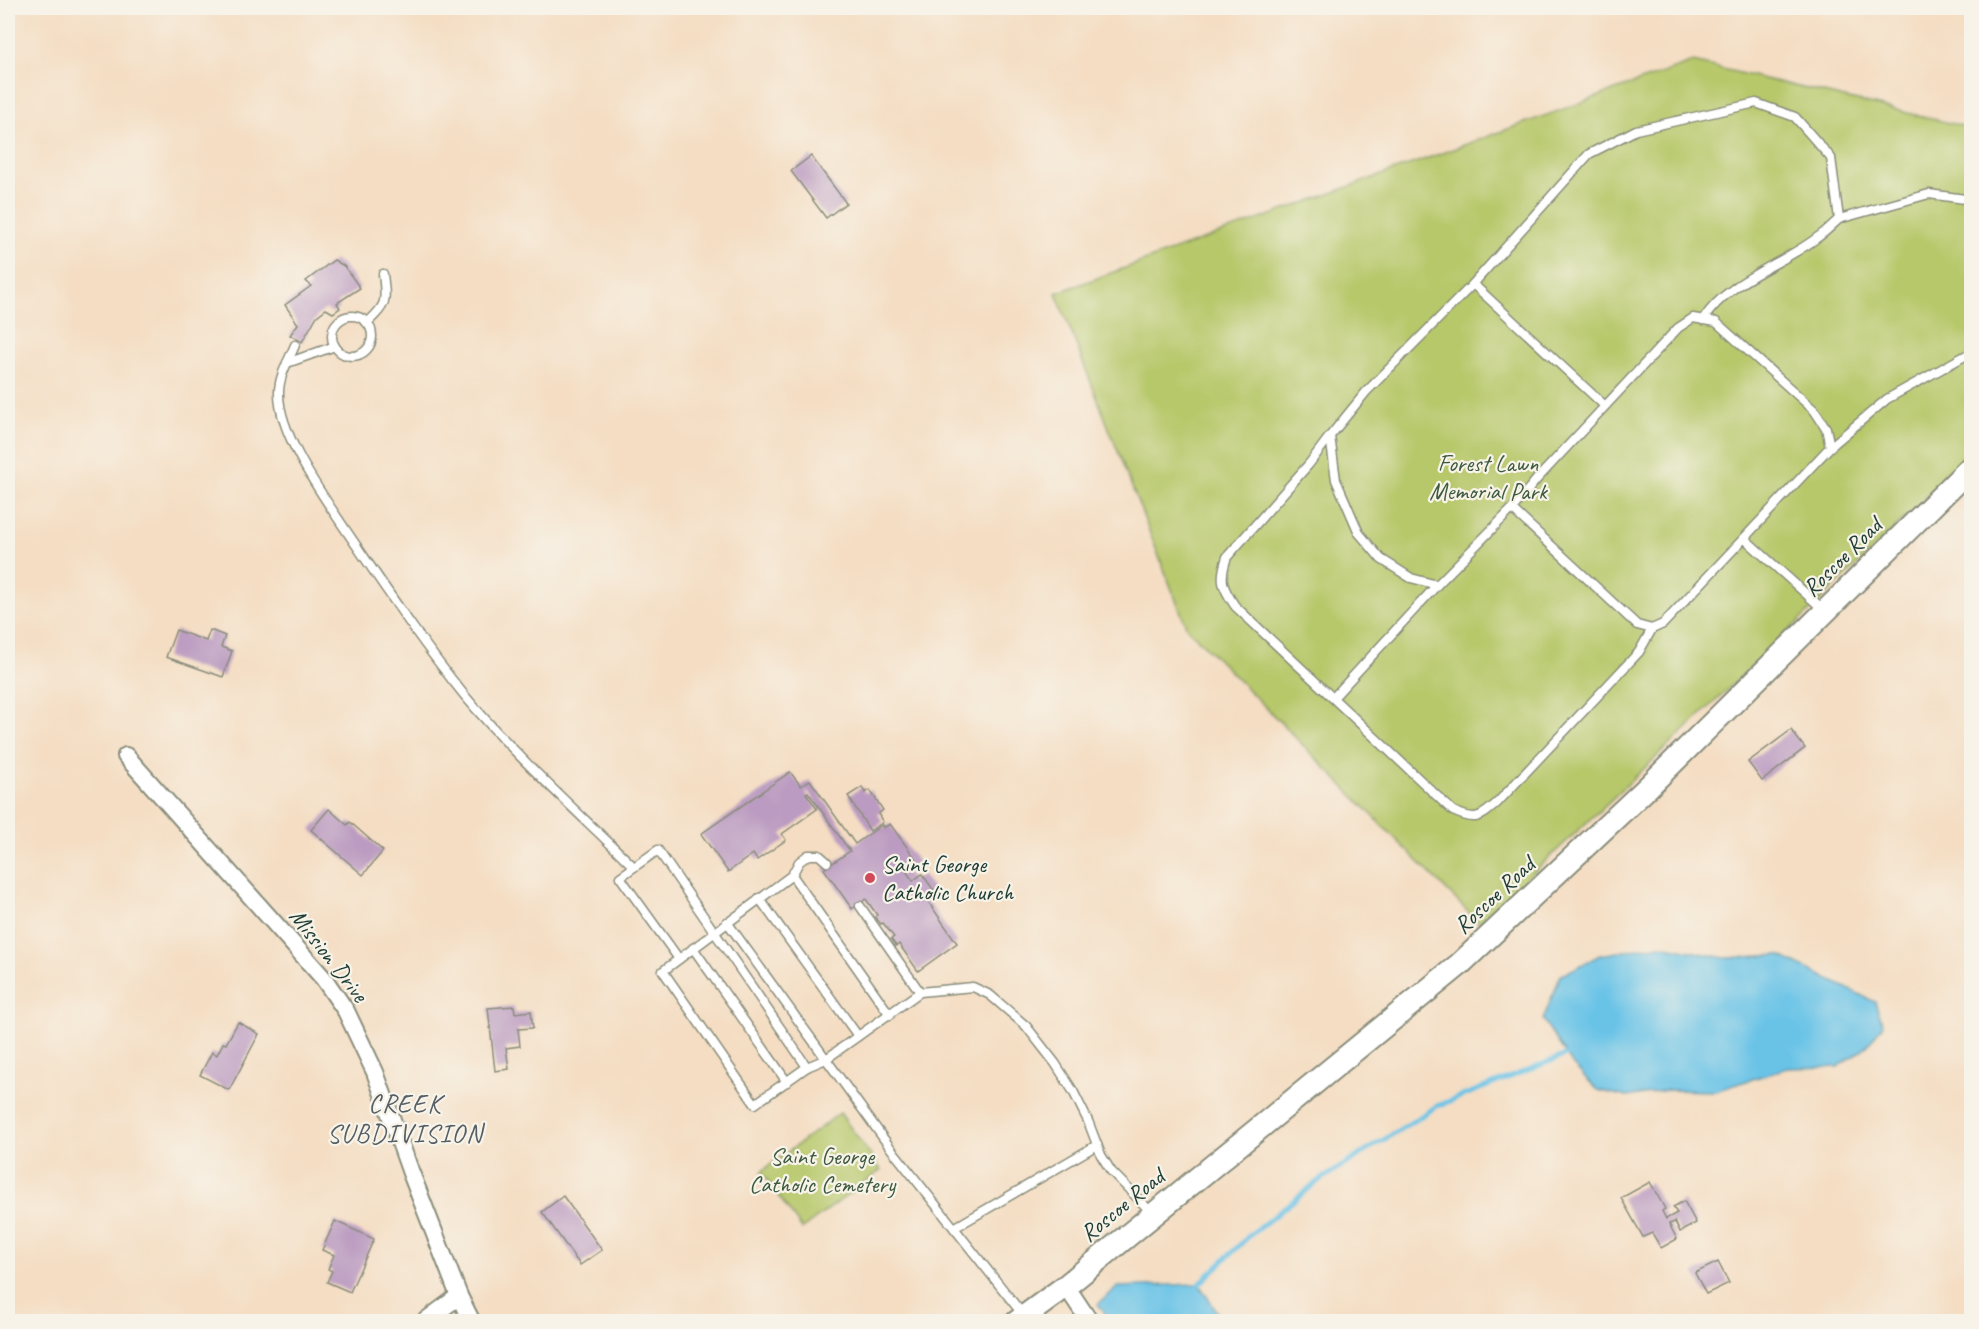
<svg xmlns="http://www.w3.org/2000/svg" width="1979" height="1329" font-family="Caveat,sans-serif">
  <rect width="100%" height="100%" fill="#f7f3e8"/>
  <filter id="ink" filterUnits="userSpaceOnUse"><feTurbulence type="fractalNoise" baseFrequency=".0167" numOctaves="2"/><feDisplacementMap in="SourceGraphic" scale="12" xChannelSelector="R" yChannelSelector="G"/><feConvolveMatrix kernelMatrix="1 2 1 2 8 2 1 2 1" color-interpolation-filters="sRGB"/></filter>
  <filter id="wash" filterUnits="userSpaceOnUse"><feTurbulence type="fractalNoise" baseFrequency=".008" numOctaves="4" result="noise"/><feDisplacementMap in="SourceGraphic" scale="24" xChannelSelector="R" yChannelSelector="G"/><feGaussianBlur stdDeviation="1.35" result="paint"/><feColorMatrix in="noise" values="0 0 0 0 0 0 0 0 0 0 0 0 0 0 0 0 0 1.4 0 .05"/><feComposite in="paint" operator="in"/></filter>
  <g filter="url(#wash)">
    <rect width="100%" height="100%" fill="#f4ddc2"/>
    <g fill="#b7c86b" stroke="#6b8250" stroke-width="1.5">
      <path d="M1693,62L1971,128V453C1811,613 1646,768 1479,923L1187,628L1056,293Z"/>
      <path d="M840,1113L881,1170L802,1229L761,1172Z"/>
    </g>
    <g fill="#69c3e7" stroke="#44808e" stroke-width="1.5">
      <path d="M1661,945L1725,958L1779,955L1875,1002L1883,1025L1867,1046L1838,1067L1787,1068L1715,1091L1667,1090L1627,1097L1598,1090L1573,1065L1543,1020L1560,976L1600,955Z"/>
      <path d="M1199,1284L1221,1318L1222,1321H1111L1098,1304L1118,1287Z"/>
    </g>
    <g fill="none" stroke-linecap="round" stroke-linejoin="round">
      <path stroke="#69c3e7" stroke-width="5" d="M1195,1288L1250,1235L1317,1182L1437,1106L1566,1055"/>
    </g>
    <g id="blocks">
      <g fill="#bb9bc1">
        <path d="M811,156L846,203L826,218L791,171Z"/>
        <path d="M334,260L344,266L360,288L337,303L340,308L333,313L326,309L317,316L302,342L290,335L298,324L285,305L311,286L306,281Z"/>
        <path d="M176,630L206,641L210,630L225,636L221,647L232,651L223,677L166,657Z"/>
        <path d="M1791,730L1805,748L1762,781L1748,762Z"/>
        <path d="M790,772L801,786L810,780L855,844L882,825L883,828L890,824L918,862L906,871L913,881L922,874L936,893L927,900L957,943L918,971L899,944L896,946L891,939L894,937L883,923L881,924L875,917L877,915L866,899L852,909L824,869L850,851L808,792L806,793L817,809L782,834L786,840L757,860L753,854L728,872L701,834Z"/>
        <path d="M862,787L865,793L870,790L883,810L878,814L883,822L870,831L848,796Z"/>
        <path d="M329,809L347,825L350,822L383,851L363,875L311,830Z"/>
        <path d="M514,1006L515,1013L531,1011L533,1028L518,1029L520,1046L506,1048L509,1069L495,1071L488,1008Z"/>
        <path d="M238,1022L259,1034L229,1090L200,1075L212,1052L217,1055L223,1043L226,1044Z"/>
        <path d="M1650,1182L1665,1209L1662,1211L1666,1219L1677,1213L1673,1207L1684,1201L1696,1223L1680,1232L1675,1222L1669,1224L1677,1239L1661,1248L1652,1233L1643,1237L1621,1198Z"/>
        <path d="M563,1196L602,1250L580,1265L542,1212Z"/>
        <path d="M335,1221L374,1239L350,1292L327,1282L332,1271L328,1269L334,1255L322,1250Z"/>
        <path d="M1718,1262L1729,1283L1706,1294L1695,1273Z"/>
      </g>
    </g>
  </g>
  <g filter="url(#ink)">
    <use href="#blocks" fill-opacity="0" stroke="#8a8d7b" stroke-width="1.5"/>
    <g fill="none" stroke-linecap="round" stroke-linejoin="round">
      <defs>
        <g id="service">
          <path d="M1972,200L1929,194L1839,219L1831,158L1795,117L1756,103L1636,130L1589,154L1473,284L1366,392L1330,436L1336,480L1359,533L1381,559L1411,578L1437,585L1512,509L1637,625L1652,629L1663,624L1830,447L1887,399L1972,352"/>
          <path d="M1473,284L1605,406"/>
          <circle cx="352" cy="336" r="20"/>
          <path d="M1703,320C1728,280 1782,265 1818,237C1826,232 1832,225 1839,219"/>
          <path d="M367,323C388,304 386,301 383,274"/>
          <path d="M295,345C289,360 279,376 279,392C278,433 321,493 343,526C382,583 421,642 465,696C516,757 577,811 634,867"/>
          <path d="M287,363L335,346"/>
          <path d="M1330,436L1309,464L1227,557C1219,580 1222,587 1235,606L1453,811C1475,821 1479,819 1497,803L1639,652L1652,629"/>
          <path d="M1512,509L1537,479L1678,328L1693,318L1716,322L1814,410L1826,428L1830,447"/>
          <path d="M1745,539L1825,611"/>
          <path d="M1333,698L1437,585"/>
          <path d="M792,875L890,1015"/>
          <path d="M759,898L858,1036"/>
          <path d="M860,906L920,992"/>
          <path d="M727,922L826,1059L807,1067L755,1104L663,971L792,875L799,862L808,855H819L827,862"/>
          <path d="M693,948L787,1082"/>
          <path d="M679,959L620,877L658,850L807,1067"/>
          <path d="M954,1228L1097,1145"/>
          <path d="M1024,1316L889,1146L826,1059L920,992L973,987L990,995L1026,1026L1055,1063L1073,1091L1088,1121L1101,1155L1111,1171L1153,1214"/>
        </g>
        <g id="minor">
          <path d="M126,756L324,979L346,1011L375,1072L411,1173L459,1296L472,1322"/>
          <path d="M1066,1286L1090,1322"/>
          <path d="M424,1322L459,1296"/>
        </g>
        <path id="secondary" d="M1017,1322L1066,1286L1460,964L1647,788L1972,466"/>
      </defs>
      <use href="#service" stroke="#8a8d7b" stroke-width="11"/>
      <use href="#minor" stroke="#8a8d7b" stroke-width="20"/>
      <use href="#secondary" stroke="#8a8d7b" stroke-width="26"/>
      <use href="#service" stroke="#fff" stroke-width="8"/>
      <use href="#minor" stroke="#fff" stroke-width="16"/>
      <use href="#secondary" stroke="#fff" stroke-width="22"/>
    </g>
  </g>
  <circle fill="#d1495b" stroke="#f7f3e8" stroke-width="2" cx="870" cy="878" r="6"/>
  <g text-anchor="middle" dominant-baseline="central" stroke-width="4.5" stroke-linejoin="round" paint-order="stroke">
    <g font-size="24" fill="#3d593f" stroke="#f7f3e8">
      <text x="1488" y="463">Forest Lawn<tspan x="1488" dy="28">Memorial Park</tspan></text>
      <text x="822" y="1156">Saint George<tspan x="822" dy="28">Catholic Cemetery</tspan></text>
    </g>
    <g font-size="24" fill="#1f3d34" stroke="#f7f3e8">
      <text transform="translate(1842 557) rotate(-45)">Roscoe Road</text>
      <text transform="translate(1494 895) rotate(-43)">Roscoe Road</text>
      <text transform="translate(329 955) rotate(52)">Mission Drive</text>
      <text transform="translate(1122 1205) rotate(-39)">Roscoe Road</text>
    </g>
    <g font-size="24" fill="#1f3d34" stroke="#f7f3e8" text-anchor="start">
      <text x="882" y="864">Saint George<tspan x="882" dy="28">Catholic Church</tspan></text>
    </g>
    <g font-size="26" letter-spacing="1.5" fill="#565e65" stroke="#f7f3e8">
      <text x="405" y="1103">CREEK<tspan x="405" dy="30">SUBDIVISION</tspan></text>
    </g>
  </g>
  <rect width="1979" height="1329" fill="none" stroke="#f7f3e8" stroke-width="30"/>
</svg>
